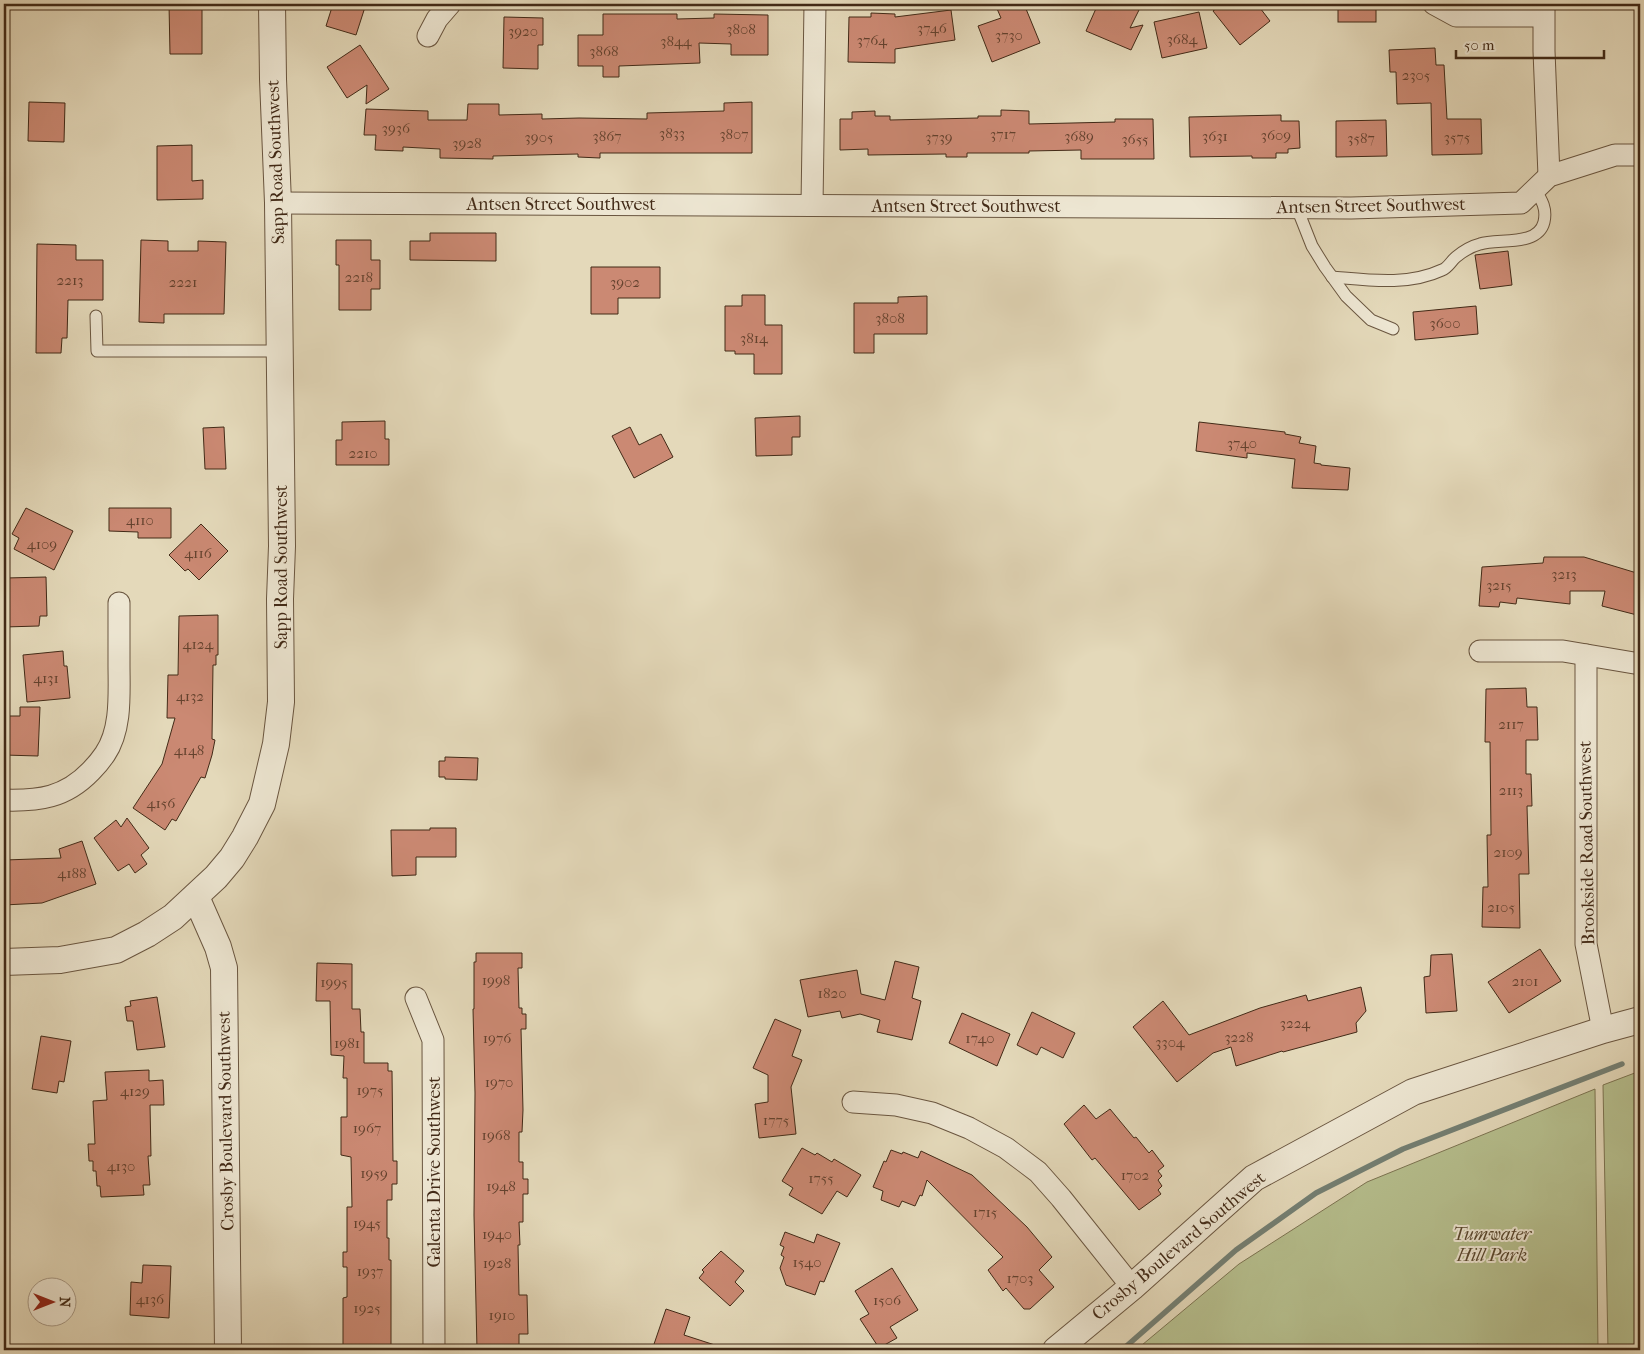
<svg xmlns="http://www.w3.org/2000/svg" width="1644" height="1354" font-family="'IM FELL French Canon',serif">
  <rect width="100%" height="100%" fill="#e4d9ba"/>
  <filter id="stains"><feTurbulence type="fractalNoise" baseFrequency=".004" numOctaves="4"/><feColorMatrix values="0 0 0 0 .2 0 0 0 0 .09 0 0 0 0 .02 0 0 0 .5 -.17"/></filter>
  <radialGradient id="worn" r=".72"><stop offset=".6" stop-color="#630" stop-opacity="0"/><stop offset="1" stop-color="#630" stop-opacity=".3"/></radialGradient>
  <g fill="#b6bf8e" stroke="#7c7452">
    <path d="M1640,1071V1350H1608L1603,1085Z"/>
    <path d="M1595,1089L1598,1350H1136L1239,1264L1367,1182Z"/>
  </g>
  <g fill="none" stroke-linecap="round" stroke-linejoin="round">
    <path stroke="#748074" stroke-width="5.5" d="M1122,1350L1236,1250L1316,1193L1403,1149L1622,1064"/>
  </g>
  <g fill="#cb8973" stroke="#422a17">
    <path d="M169,4H202V54H170Z"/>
    <path d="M333,4H366L356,35L326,26Z"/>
    <path d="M995,4H1024L1040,43L992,62L978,26L1001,18Z"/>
    <path d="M1098,4H1142L1130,28L1143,25L1131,50L1086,31Z"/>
    <path d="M1222,4H1257L1270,21L1240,45L1213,11Z"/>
    <rect x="1338" y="4" width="38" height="18"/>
    <path d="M951,10L955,40L895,49V63L848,62L849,17H871V13L895,14V17Z"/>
    <path d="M1199,12L1207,48L1162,58L1154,22Z"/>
    <path d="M603,14H677V19L714,18V14L768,15V55H731V44L699,43L700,63L619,66V77H603V66H578V35H603Z"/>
    <path d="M504,17L543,18V45H538V69L503,68Z"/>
    <path d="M360,45L389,89L366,104L367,85L347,98L327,67Z"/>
    <path d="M1435,48L1436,65H1444L1447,119H1481L1482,154L1432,155L1431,103L1397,104L1396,72H1390L1389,50Z"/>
    <path d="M29,102L65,103L64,142L28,141Z"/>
    <path d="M752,102V153H600V158L578,157V154L493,156V159L440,158V149L403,147V151L375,150L376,135H364L366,109L428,111V120H467L468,104H499V115L542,114V119L579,118L647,119V113L724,111V103Z"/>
    <path d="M1001,110L1029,111V124L1115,122V119H1153L1154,159H1081V150L1029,151V153H967V157H946V154L868,155V149L840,150V119H852V112L875,111V116H890V120L978,118V116H1001Z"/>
    <path d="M1281,115V121H1299L1300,148L1288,149V153H1276V158H1252V156L1190,157L1189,117Z"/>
    <path d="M1386,120L1387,156L1336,157V121Z"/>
    <path d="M192,145V181L203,180V199L157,200V146Z"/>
    <path d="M430,233H496V261L410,260V241H430Z"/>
    <path d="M141,240L168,241V251H198V241L226,242L224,314H164V323L139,322Z"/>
    <path d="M336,240H371V260H380V289H371V310H339V265H336Z"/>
    <path d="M37,244L76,245V260H103V300H68L67,338H62L61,353H36Z"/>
    <path d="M1508,251L1512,285L1480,289L1475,255Z"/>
    <path d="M591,267H660V298H618V314H591Z"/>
    <path d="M742,295H765V325H782V374H754V354H735V351H725V306H742Z"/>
    <path d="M927,296V334H874V353H854V303H898V297Z"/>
    <path d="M1476,306L1478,334L1415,340L1413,312Z"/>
    <path d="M800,416V437H792V455L756,456L755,418Z"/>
    <path d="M385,421V439H389V465H336V440H342V422Z"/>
    <path d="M1199,422L1285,432V434L1301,437L1299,443L1316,446L1314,463L1321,464V465L1350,468L1348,490L1292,488L1295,459L1247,453V458L1196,451Z"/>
    <path d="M224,427L226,469H205L203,428Z"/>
    <path d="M630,427L639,445L661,434L673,457L634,478L612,436Z"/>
    <path d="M26,508L73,531L54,570L14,549L19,538L12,534Z"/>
    <path d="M109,508H171V538H138V532L109,531Z"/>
    <path d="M201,524L228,551L199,580L188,569L185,571L169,555Z"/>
    <path d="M1544,557H1584L1640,574V600L1637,615L1602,606L1605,591H1570V604L1517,598L1516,604L1500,602L1499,607L1479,606L1482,567L1543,563Z"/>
    <path d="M46,577L47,616H40L39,626L4,627V595L6,594V578Z"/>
    <path d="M218,615V655H216V665H213L212,739L215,740L212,755L205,778L201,777L176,821L172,819L165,830L133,808L162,764L175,718H167L168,675H178L179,616Z"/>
    <path d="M63,651L64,666H67L70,698L27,702L23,655Z"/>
    <path d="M1526,688L1527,707H1537L1538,740H1526V774H1531L1532,806H1527L1529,874H1519L1520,928L1482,927L1483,887H1488L1487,835H1491L1490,742H1485L1486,689Z"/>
    <path d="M20,707H40L38,756L4,755V716H20Z"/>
    <path d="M445,757L478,758L477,780L445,779V777H439V761H445Z"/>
    <path d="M127,818L149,848L141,855L147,864L135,873L129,864L118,871L94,838L116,820L121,827Z"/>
    <path d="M430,828H456V857H416V875L392,876L391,830H430Z"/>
    <path d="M82,841L96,884L42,903L4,905V864H5V860L61,858L59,849Z"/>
    <path d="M1540,949L1561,981L1509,1013L1488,982Z"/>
    <path d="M476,953H522V968H518L519,1008H522V1014H526V1029H521L523,1110L522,1132H519V1162H523V1179H528V1194H523V1222H519L520,1245H518L519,1295H527L528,1334H519V1350H477L474,1215L475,1093L473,1009H474V962H476Z"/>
    <path d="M1452,954L1457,1011L1426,1013L1424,977L1430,976L1431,955Z"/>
    <path d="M895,961L919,967L912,998L921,1001L912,1040L877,1032L880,1020L860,1014L842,1018L840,1011L808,1017L800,980L857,970L861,994L885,1000Z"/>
    <path d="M317,963L352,964V1009H360L361,1032H364V1063H388V1071H392L393,1161H397V1184H392V1200H387V1238H389V1260H391V1350H343V1298L347,1297V1267H343V1252H347V1207H352L351,1157L341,1155V1117H347V1078H343L344,1056L331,1055L330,1001H316Z"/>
    <path d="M1361,987L1366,1011L1356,1023L1357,1032L1283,1052L1282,1051L1236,1066L1231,1047L1213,1053L1177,1082L1133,1027L1163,1001L1189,1035L1260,1008L1306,995L1308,1001Z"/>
    <path d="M157,997L165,1047L137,1050L133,1021H127L125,1007L131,1006L130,1001Z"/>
    <path d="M1032,1012L1075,1033L1063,1058L1041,1047L1037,1055L1017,1045Z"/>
    <path d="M962,1013L1010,1034L997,1066L949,1043Z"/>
    <path d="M775,1019L801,1030L792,1056L802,1060L791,1087L796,1134L759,1138L755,1104L768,1102V1075L753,1068Z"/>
    <path d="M41,1036L71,1041L64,1082L59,1081L57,1093L32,1089Z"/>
    <path d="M149,1070V1081L163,1080L164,1105H150L151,1156H148L150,1185H143L144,1195L101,1197L100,1186H97L96,1171H93V1161H89L88,1144H95L93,1101L107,1100L105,1072Z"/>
    <path d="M1084,1105L1096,1119L1110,1109L1134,1138L1136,1137L1149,1153L1152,1150L1164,1166L1158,1171L1162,1176L1158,1180L1162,1186L1158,1190L1161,1194L1139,1210L1095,1158L1092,1160L1064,1124Z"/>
    <path d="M802,1148L815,1155L817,1153L832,1162L834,1159L861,1175L847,1197L837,1191L822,1214L789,1195L793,1188L782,1181Z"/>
    <path d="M891,1150L902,1154L903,1152L918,1158L921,1151L972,1175L1027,1227L1052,1257L1039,1270L1054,1287L1030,1309H1024L1006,1288L1003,1291L988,1270L1003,1257L927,1180L922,1196L920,1195L915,1206L902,1201L899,1207L881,1200L883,1191L873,1187L884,1161L886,1162Z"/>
    <path d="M785,1232L814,1243L817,1234L840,1243L824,1282L820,1281L815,1295L786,1285L780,1268L784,1257L781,1255L784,1247L780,1245Z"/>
    <path d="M721,1251L744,1271L735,1282L744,1291L730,1306L699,1278L704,1272L702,1270Z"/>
    <path d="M143,1265L171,1266L169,1318L130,1315L131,1282L142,1283Z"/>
    <path d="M892,1268L918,1310L890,1327L897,1338L879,1348L860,1319L869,1314L855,1291Z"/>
    <path d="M666,1309L690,1317L684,1335L721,1347V1350H652Z"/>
  </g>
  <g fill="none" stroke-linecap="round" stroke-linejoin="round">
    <defs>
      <g id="service">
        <path d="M1297,208L1312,246L1325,267L1346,296L1371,320L1393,329"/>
        <path d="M1332,277C1368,280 1408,286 1442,270C1448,268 1451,261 1456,257C1462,252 1472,246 1480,244C1498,238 1538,247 1544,222C1547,209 1542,200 1535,190"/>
        <path d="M96,316L97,351H280"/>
      </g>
      <g id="minor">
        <path d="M1434,4L1456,16H1543"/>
        <path d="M1544,4V51L1549,176"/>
        <path d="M428,36L437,19L450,4"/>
        <path d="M278,203L1351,208L1521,203L1549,176L1615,155H1640"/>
        <path d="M812,205L815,4"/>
        <path d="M1480,651H1563L1640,664"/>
        <path d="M1586,655V944L1603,1030"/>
        <path d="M4,800C39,801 65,798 91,771C96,766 101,760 105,754C122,729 119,693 119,664C119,644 119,624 119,603"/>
        <path d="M416,998L433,1040L434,1350"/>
        <path d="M853,1102L896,1105L932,1113L969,1128L1006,1148L1038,1172L1061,1198L1132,1287"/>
      </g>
      <g id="tertiary">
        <path d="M196,897L218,947L224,968L228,1350"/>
        <path d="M4,962L60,960L116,950L147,934L173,917L216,877L232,858L245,837L262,804L276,744L281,702L280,599L282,546L278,203L273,79L272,4"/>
        <path d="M1056,1350L1132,1287L1254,1178L1413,1092L1603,1030L1640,1020"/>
      </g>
    </defs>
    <use href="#service" stroke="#6a5640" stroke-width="13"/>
    <use href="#minor" stroke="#6a5640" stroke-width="23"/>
    <use href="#tertiary" stroke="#6a5640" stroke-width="28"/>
    <path stroke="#422a17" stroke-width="3" stroke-dasharray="4 2.5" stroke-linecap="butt" d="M1473,1350L1476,1345L1502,1350"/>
    <use href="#service" stroke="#ede6d2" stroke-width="11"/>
    <use href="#minor" stroke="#ede6d2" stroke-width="21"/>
    <use href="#tertiary" stroke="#ede6d2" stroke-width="26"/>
  </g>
  <g text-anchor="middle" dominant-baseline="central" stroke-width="4" stroke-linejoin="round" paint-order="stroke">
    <g font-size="15" fill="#64422e">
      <text x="932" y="28">3746</text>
      <text x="741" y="29">3808</text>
      <text x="523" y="31">3920</text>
      <text x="1009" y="35">3730</text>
      <text x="1182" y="39">3684</text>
      <text x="872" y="40">3764</text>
      <text x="676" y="41">3844</text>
      <text x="604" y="51">3868</text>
      <text x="1416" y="75">2305</text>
      <text x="396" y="128">3936</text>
      <text x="672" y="133">3833</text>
      <text x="734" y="134">3807</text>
      <text x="1003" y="134">3717</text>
      <text x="1276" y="135">3609</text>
      <text x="607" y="136">3867</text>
      <text x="1079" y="136">3689</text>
      <text x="1215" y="136">3631</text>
      <text x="539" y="137">3905</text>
      <text x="939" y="137">3739</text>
      <text x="1457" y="137">3575</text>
      <text x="1361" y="138">3587</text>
      <text x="1135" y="139">3655</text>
      <text x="467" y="143">3928</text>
      <text x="359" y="277">2218</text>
      <text x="70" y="280">2213</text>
      <text x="183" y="282">2221</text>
      <text x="625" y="282">3902</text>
      <text x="890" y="318">3808</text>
      <text x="1445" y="323">3600</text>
      <text x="754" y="338">3814</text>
      <text x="1242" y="443">3740</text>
      <text x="363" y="453">2210</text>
      <text x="140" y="520">4110</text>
      <text x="42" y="544">4109</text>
      <text x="198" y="553">4116</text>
      <text x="1564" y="574">3213</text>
      <text x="1499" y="585">3215</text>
      <text x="198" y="644">4124</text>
      <text x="46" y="678">4131</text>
      <text x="190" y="696">4132</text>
      <text x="1511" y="724">2117</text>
      <text x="189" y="750">4148</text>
      <text x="1511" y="790">2113</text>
      <text x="161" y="803">4156</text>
      <text x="1508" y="852">2109</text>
      <text x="72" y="873">4188</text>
      <text x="1501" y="907">2105</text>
      <text x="496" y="980">1998</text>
      <text x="1525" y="981">2101</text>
      <text x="334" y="982">1995</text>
      <text x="832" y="993">1820</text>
      <text x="1295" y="1023">3224</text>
      <text x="1239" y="1037">3228</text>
      <text x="497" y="1038">1976</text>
      <text x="980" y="1038">1740</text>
      <text x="1170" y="1042">3304</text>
      <text x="347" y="1043">1981</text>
      <text x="499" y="1082">1970</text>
      <text x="370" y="1090">1975</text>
      <text x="135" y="1091">4129</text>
      <text x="776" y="1120">1775</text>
      <text x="367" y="1128">1967</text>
      <text x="496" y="1135">1968</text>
      <text x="121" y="1166">4130</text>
      <text x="374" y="1173">1959</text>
      <text x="1135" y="1175">1702</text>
      <text x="821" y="1178">1755</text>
      <text x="501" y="1186">1948</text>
      <text x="985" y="1212">1715</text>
      <text x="367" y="1223">1945</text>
      <text x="497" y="1234">1940</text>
      <text x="807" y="1262">1540</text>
      <text x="497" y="1263">1928</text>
      <text x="370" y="1271">1937</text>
      <text x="1020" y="1278">1703</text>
      <text x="150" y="1299">4136</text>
      <text x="887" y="1300">1506</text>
      <text x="367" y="1308">1925</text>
      <text x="502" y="1315">1910</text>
    </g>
    <g font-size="18" fill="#422a17" stroke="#ede6d2">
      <text transform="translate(276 162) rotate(-92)">Sapp Road Southwest</text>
      <text x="561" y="204">Antsen Street Southwest</text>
      <text x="966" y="206">Antsen Street Southwest</text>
      <text transform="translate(1371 206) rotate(-1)">Antsen Street Southwest</text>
      <text transform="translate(281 567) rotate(-90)">Sapp Road Southwest</text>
      <text transform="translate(1587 843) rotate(-91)">Brookside Road Southwest</text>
      <text transform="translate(226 1121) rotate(-91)">Crosby Boulevard Southwest</text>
      <text transform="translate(434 1172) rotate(-90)">Galenta Drive Southwest</text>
      <text transform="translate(1179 1246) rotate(-40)">Crosby Boulevard Southwest</text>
    </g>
    <g font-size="18" font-style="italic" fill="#59482f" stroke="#ede6d2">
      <text x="1492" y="1234">Tumwater<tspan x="1492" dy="21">Hill Park</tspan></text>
    </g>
  </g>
  <rect width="1644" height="1354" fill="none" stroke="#e4d9ba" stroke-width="20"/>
  <rect x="5" y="5" width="1634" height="1344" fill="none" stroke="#422a17" stroke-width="2.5"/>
  <rect x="10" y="10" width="1624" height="1334" fill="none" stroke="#422a17"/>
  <g transform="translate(52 1302) rotate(90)"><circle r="24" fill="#ede6d2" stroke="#a99b87"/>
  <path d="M0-4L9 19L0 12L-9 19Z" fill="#8f2418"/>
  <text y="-8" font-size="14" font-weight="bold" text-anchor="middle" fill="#422a17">N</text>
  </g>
  <path d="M1456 50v8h148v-8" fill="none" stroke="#422a17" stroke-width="2.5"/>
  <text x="1464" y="50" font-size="15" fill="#422a17" stroke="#ede6d2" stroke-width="4" paint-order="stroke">50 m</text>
  <rect width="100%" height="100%" filter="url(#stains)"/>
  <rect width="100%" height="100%" fill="url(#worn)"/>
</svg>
